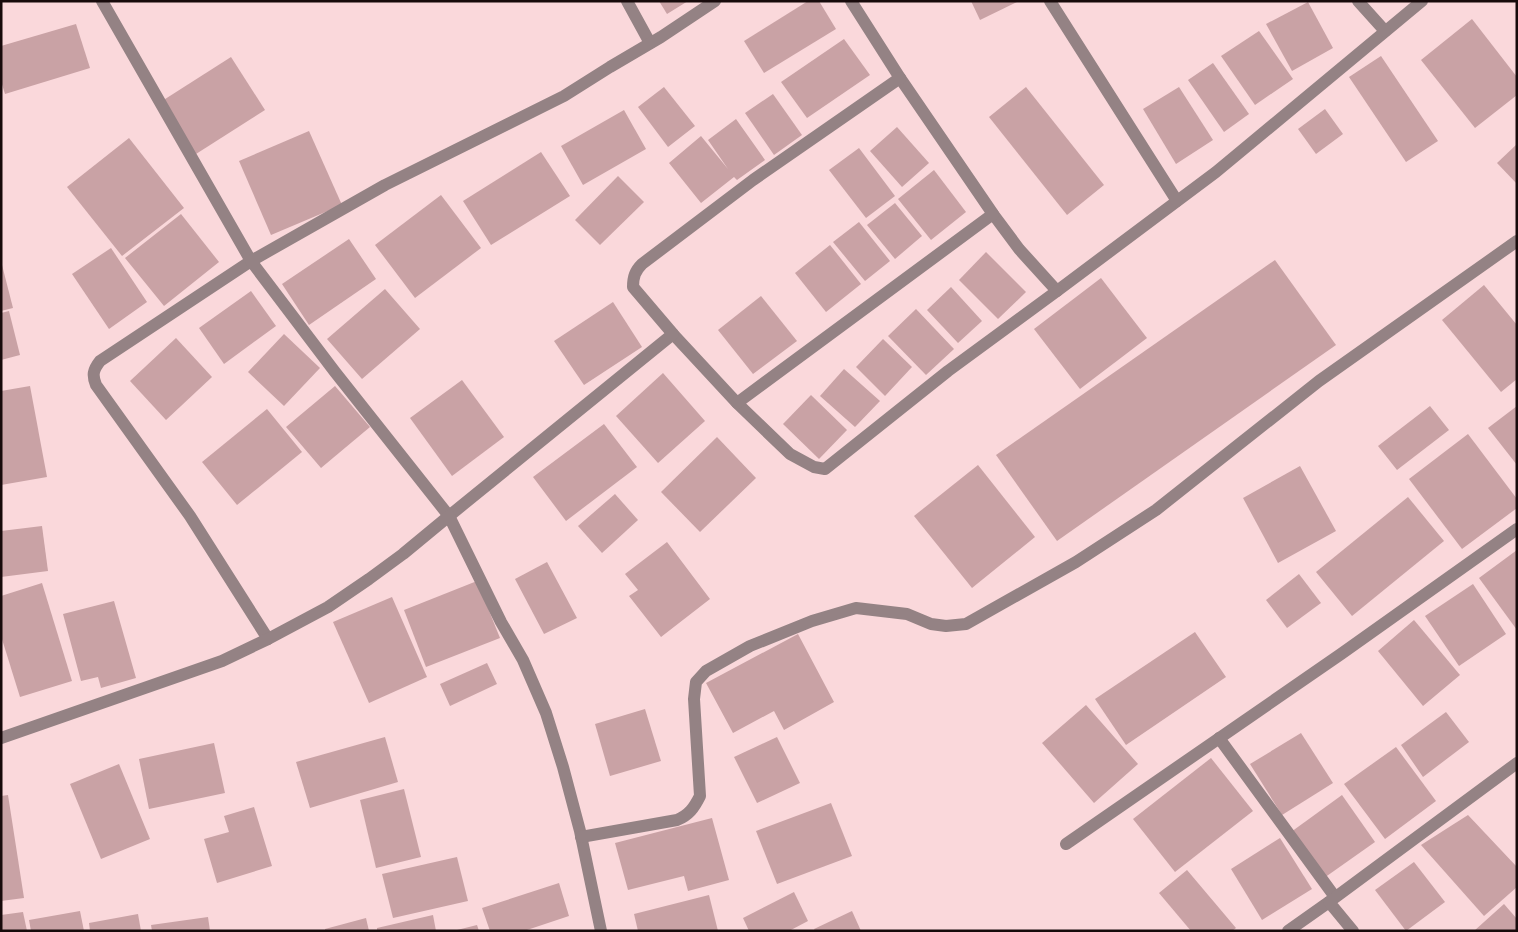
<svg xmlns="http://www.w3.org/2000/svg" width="1518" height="932" font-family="Bitter,serif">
  <rect width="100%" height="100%" fill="#fad8db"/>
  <g fill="#c9a2a5">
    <path d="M659,1H688L667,14Z"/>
    <path d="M808,1H819L836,29L764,73L744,41Z"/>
    <path d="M971,1H1019L980,20Z"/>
    <path d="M1308,2L1333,48L1292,71L1266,24Z"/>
    <path d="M1472,19L1517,77V95L1475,128L1421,60Z"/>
    <path d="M76,24L90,68L5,94L1,81V46Z"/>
    <path d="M1259,31L1293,79L1255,105L1221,56Z"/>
    <path d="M844,39L870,75L807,118L781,82Z"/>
    <path d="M1381,56L1438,141L1406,162L1349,77Z"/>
    <path d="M231,57L265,110L196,154L162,101Z"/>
    <path d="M1213,63L1249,114L1224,132L1188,80Z"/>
    <path d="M664,87L695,126L668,147L638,107Z"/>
    <path d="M1026,87L1104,185L1067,215L989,117Z"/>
    <path d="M1179,87L1213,140L1176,164L1143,109Z"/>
    <path d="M773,94L802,135L774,155L745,113Z"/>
    <path d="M1325,109L1343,134L1316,154L1298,129Z"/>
    <path d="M624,110L646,149L583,185L561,146Z"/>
    <path d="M736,119L765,160L737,180L734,177L701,203L669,163L701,136L728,169L708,140Z"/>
    <path d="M897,127L929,163L902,187L870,151Z"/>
    <path d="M309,131L342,205L271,235L239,161Z"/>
    <path d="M129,138L184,208L122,256L67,187Z"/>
    <path d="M1517,144V184L1497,163Z"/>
    <path d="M859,148L895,196L866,218L829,170Z"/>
    <path d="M541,152L570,196L491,245L463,201Z"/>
    <path d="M934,170L966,212L931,240L898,199Z"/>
    <path d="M618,176L644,202L600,245L575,220Z"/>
    <path d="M441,195L481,248L415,298L375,245Z"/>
    <path d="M895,203L922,236L895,259L867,225Z"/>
    <path d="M181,214L219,262L164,306L125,258Z"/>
    <path d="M859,222L890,261L865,281L833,242Z"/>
    <path d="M349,239L376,279L309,325L282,284Z"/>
    <path d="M830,245L861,284L826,312L795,273Z"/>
    <path d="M111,248L147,302L109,329L72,274Z"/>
    <path d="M986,252L1026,292L998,319L959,280Z"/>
    <path d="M1275,260L1336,345L1057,541L996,455Z"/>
    <path d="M1,261L13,308L1,311Z"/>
    <path d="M1101,278L1147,338L1080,389L1034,329Z"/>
    <path d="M1484,285L1517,325V379L1501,392L1442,320Z"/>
    <path d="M951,287L982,321L958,343L927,310Z"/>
    <path d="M385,289L420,329L362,379L327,339Z"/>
    <path d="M251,291L276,326L224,364L199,328Z"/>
    <path d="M761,296L797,341L753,374L718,330Z"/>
    <path d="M613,302L642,347L584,385L554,341Z"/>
    <path d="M916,309L954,349L926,375L888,336Z"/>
    <path d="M9,311L20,355L1,360V313Z"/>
    <path d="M284,334L320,368L284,406L248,372Z"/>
    <path d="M176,338L212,377L166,420L130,381Z"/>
    <path d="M883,339L912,367L885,396L856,367Z"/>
    <path d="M844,369L880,401L855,427L820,396Z"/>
    <path d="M663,373L705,421L658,463L616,416Z"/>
    <path d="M462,380L504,437L452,476L410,418Z"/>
    <path d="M30,386L47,477L1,485V391Z"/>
    <path d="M335,386L370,427L321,468L286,427Z"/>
    <path d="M811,395L847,430L819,459L783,424Z"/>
    <path d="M1430,406L1449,430L1397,470L1378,446Z"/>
    <path d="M1517,406V465L1488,428Z"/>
    <path d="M267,409L302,452L237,505L202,462Z"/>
    <path d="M604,424L637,467L566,521L533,477Z"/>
    <path d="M1468,434L1517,499V508L1462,549L1409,479Z"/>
    <path d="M717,437L756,478L700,532L661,492Z"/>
    <path d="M978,465L1035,537L972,588L914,516Z"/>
    <path d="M1300,466L1336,531L1278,563L1243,498Z"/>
    <path d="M615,494L638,520L602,553L578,526Z"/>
    <path d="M1408,497L1444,541L1352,616L1316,572Z"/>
    <path d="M42,526L48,571L1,577V531Z"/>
    <path d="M667,542L710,599L661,637L629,596L638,590L625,574Z"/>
    <path d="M1517,550V630L1479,578Z"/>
    <path d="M547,562L577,618L544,634L515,579Z"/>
    <path d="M1299,574L1321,603L1287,628L1266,600Z"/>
    <path d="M477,581L500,638L426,667L404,610Z"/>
    <path d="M42,583L72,681L20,697L1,636V596Z"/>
    <path d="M1473,584L1506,634L1459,666L1425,616Z"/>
    <path d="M392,597L427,677L369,703L333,622Z"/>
    <path d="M114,601L136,678L101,688L98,677L81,681L63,614Z"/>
    <path d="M1414,620L1460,675L1423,706L1378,651Z"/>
    <path d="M1195,632L1226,677L1126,745L1095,699Z"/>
    <path d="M798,634L834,702L784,730L774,711L733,733L706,683Z"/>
    <path d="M487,663L497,684L450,706L440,684Z"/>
    <path d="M1086,705L1138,764L1094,803L1042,743Z"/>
    <path d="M645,709L661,761L610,776L595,724Z"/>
    <path d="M1446,712L1469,742L1423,777L1401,745Z"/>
    <path d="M1301,733L1333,783L1282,815L1250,764Z"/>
    <path d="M385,737L398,782L310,808L296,762Z"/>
    <path d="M777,737L800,783L757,803L734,757Z"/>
    <path d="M214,743L225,793L149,809L139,759Z"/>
    <path d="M1396,747L1436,801L1385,839L1344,784Z"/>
    <path d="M1211,758L1253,811L1175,872L1133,819Z"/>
    <path d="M119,764L150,839L101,859L70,784Z"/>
    <path d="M404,789L421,857L376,868L360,800Z"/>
    <path d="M8,795L24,898L1,901V796Z"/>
    <path d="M1342,795L1375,842L1324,878L1291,832Z"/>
    <path d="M831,803L852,856L777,884L756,831Z"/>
    <path d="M254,807L272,866L217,883L204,839L229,832L224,816Z"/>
    <path d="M1468,815L1517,867V887L1484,916L1421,845Z"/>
    <path d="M712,818L729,880L688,891L684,876L628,890L615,843Z"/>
    <path d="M1280,838L1312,889L1262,920L1231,869Z"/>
    <path d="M457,857L468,901L393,918L382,874Z"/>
    <path d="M1414,862L1445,902L1406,931L1375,890Z"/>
    <path d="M1187,870L1236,928L1232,931H1191L1159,893Z"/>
    <path d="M559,883L569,916L524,931H490L482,908Z"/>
    <path d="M794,892L808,921L789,931H749L743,918Z"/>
    <path d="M709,895L718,931H638L634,914Z"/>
    <path d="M1504,904L1517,919V931H1474Z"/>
    <path d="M80,911L84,931H31L29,920Z"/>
    <path d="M852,911L861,931H815L814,929Z"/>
    <path d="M23,912L27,931H1V915Z"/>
    <path d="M138,914L141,931H90L89,923Z"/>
    <path d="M433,915L436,931H377V928Z"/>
    <path d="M208,917L210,931H152L151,925Z"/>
    <path d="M366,918L369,931H325V929Z"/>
    <path d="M477,925L479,931H457V930Z"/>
  </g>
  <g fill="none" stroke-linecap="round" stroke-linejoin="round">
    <g stroke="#948284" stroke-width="12">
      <path d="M102,1L251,261L100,361C93,370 92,375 96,385L190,516L268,639"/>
      <path d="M627,1L650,43"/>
      <path d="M851,1L900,78L993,214L1019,249L1057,291L1216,172L1422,1"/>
      <path d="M1050,1L1177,201"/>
      <path d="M1358,1L1385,31"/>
      <path d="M900,78L753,180L642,264C635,271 633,277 633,287L673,334L737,403L790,454L814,467L825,469L948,371L1057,291"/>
      <path d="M673,334L449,516L335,372L251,261L385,185L564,96L610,67L661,37L715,1"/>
      <path d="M737,403L993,214"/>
      <path d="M1,738L222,661L268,639L328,607L369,579L403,554L449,516L501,622L523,660L546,713L563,767L580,831L601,931"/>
      <path d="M1219,738L1335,897"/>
      <path d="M581,837L677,820C689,815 694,808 700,796L694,699L696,682L706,671L750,646L812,621L856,608L907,614L931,624L946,626L966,624L1076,562L1156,510L1319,381L1517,241"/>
      <path d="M1066,844L1341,654L1517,529"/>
      <path d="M1288,931L1329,902"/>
      <path d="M1353,931L1329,902L1517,763"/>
    </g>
  </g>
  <rect width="1518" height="932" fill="none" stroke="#170a0b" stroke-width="5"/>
</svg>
